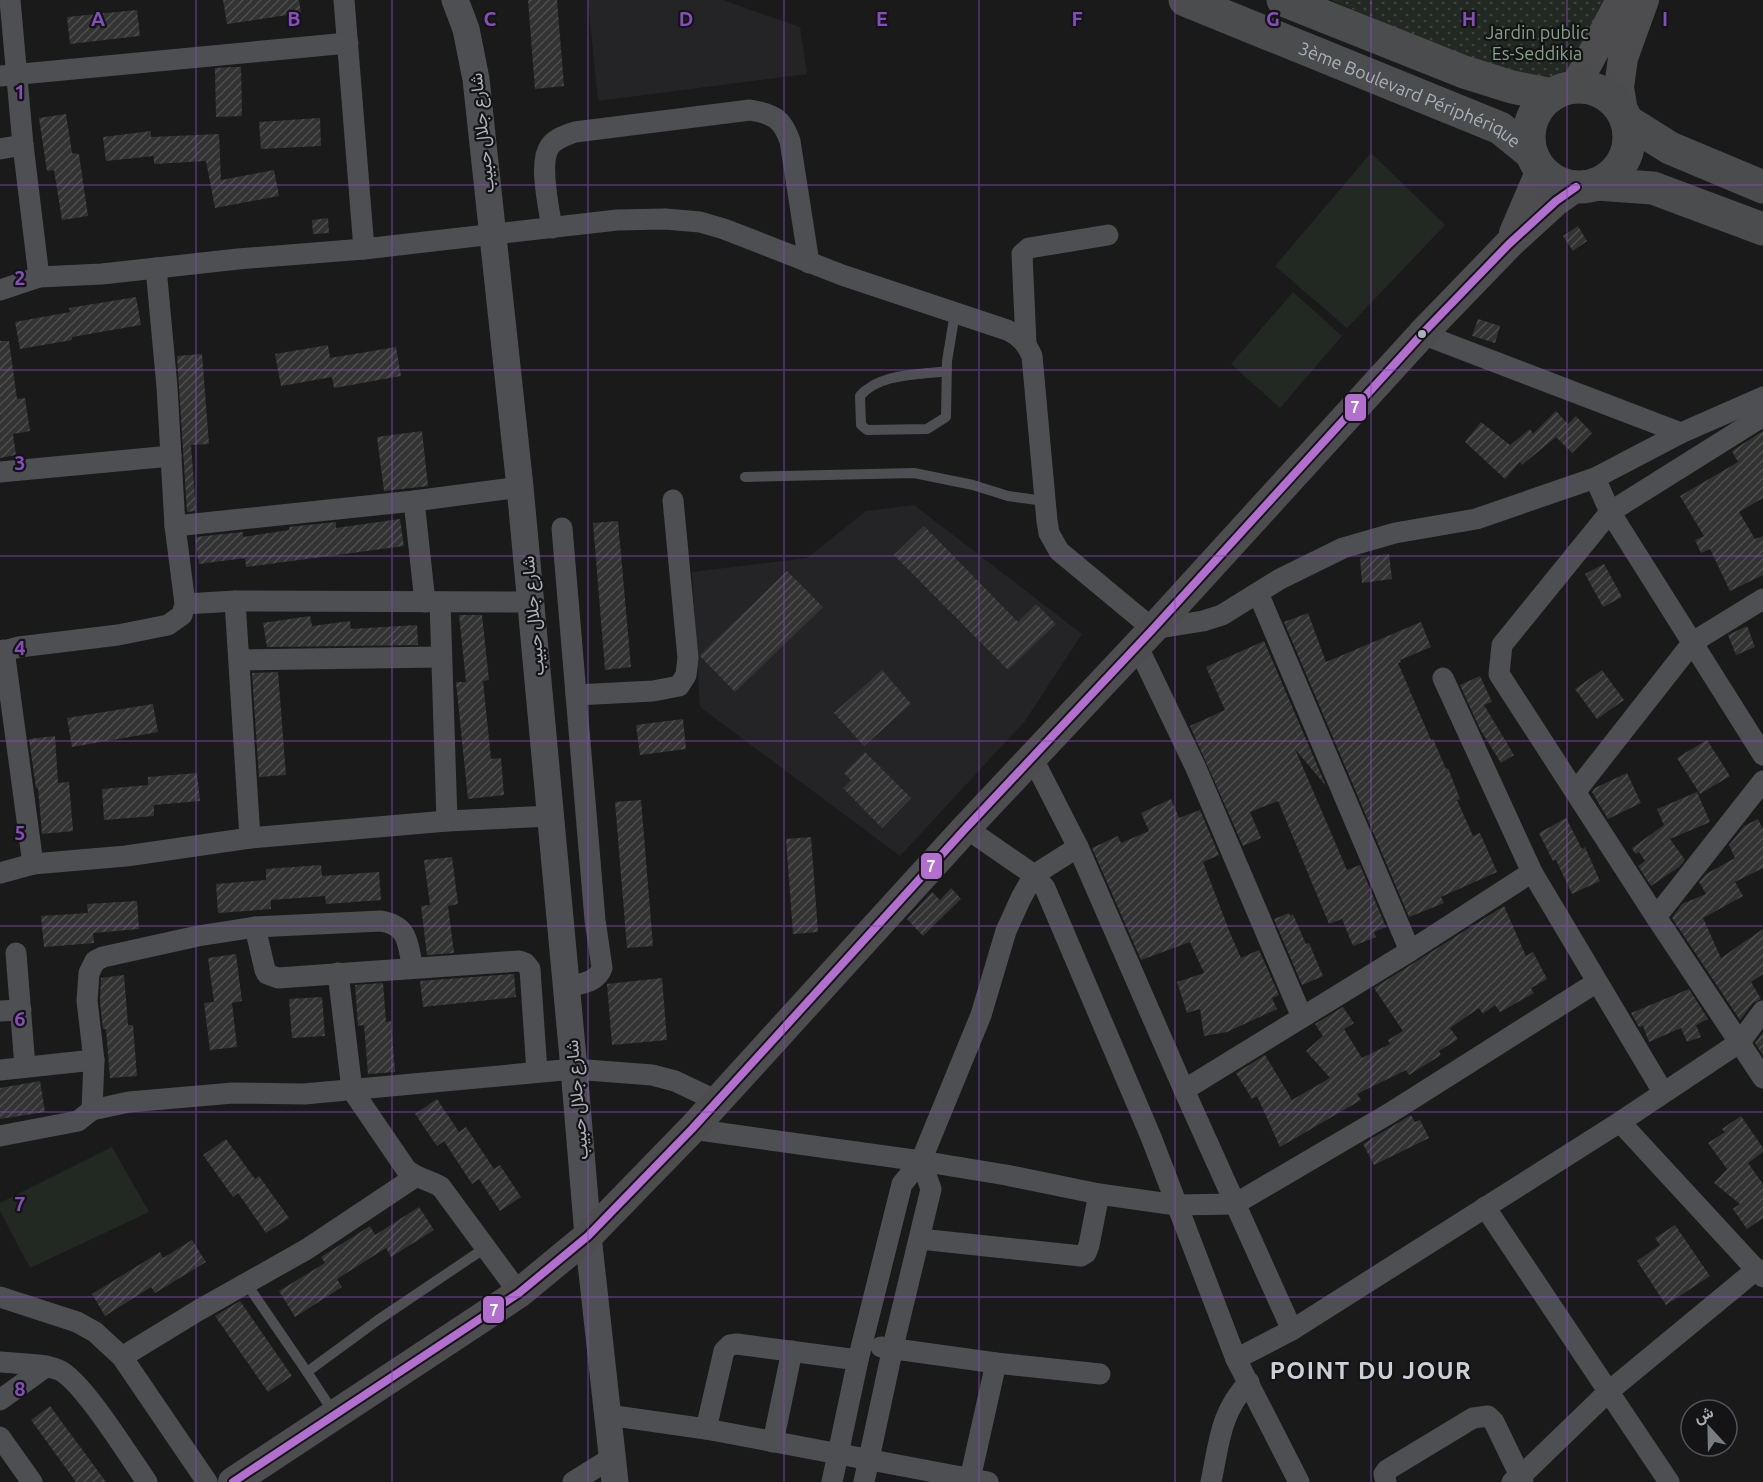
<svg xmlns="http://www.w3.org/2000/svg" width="1763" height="1482" font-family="Ubuntu,Vazirmatn,sans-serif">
  <defs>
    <pattern id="green-dots" width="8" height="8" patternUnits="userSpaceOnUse" patternTransform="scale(1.5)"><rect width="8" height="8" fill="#222923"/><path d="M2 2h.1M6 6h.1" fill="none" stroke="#3f4641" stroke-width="1.8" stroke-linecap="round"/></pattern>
    <pattern id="building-hatch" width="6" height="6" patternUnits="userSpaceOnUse" patternTransform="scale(1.5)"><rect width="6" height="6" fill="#333334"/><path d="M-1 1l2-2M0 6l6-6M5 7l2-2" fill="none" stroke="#4e4e4f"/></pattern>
  </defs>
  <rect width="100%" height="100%" fill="#1a1a1a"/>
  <g fill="#242426">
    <path d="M588,0H723L800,27L807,74L598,101Z"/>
    <path d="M914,505L1082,634L1025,721L900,856L700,707L692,572L807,558L866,511Z"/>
  </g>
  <path fill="url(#green-dots)" d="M1331,0H1617L1552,95Z"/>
  <g fill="#222923">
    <path d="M1371,153L1445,225L1347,328L1275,266Z"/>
    <path d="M1293,292L1342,336L1280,408L1231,364Z"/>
    <path d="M112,1147L149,1212L30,1268L0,1211V1203Z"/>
  </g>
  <g fill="url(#building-hatch)">
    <path d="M223,0H299L301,13L227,24Z"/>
    <path d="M528,0H557L564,86L535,89Z"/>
    <path d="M137,10L140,36L70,44L67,17Z"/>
    <path d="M233,67H241L242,116L216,117L215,68Z"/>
    <path d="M66,114L72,153L79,154L88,216L62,220L54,170L47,171L39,118Z"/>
    <path d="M320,118L321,146L261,149L259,122Z"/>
    <path d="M151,131V137L219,134L221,180L274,170L279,196L215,208L206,161L154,164V156L106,161L103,137Z"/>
    <path d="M328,218L329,233L313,234L312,220Z"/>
    <path d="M1578,226L1587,241L1573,251L1563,236Z"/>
    <path d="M136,297L141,325L72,337V340L20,349L15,322L70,312L69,308Z"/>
    <path d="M1478,319L1500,326L1495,343L1472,336Z"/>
    <path d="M0,341H9L17,399L25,398L30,431L13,434L16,455L0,458Z"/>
    <path d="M328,345L330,358L396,347L401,376L334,388L332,377L281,386L275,354Z"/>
    <path d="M202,354L209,444L191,445L196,511L187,512L177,356Z"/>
    <path d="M1556,411L1568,424L1576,416L1592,433L1572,453L1556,437L1522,465L1520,462L1505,479L1465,442L1481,422L1510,445L1530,429L1533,434Z"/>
    <path d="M422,431L428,486L384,491L377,437Z"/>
    <path d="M1763,431V498L1739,512L1755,539L1763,536V575L1730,591L1710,549L1701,553L1695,540L1704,536L1680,496L1738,462L1732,451Z"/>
    <path d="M400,519L404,546L246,567L245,558L199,564L195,537L243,532V537L289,530V527L336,522V528Z"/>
    <path d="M618,521L631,667L605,670L593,523Z"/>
    <path d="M924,526L1018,622L1036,604L1056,624L1008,670L894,555Z"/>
    <path d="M1389,554L1392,579L1362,583L1360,558Z"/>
    <path d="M1604,564L1622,597L1603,607L1585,574Z"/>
    <path d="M787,571L823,607L735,692L701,657L700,655Z"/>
    <path d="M1308,613L1326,662L1421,622L1431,647L1400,660L1401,662L1398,663L1431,740L1433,739L1446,769L1448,768L1460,799L1457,800L1473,836L1480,833L1497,872L1441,897L1444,903L1409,917L1284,622Z"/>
    <path d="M459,615H482L489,680L483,681L491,759L501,758L504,795L468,799L456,682H466Z"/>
    <path d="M310,616L312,626L350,621L351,629L417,625L418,645L267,647L263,623Z"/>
    <path d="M1747,626L1755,647L1736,655L1728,635Z"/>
    <path d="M1264,641L1326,786L1295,749L1347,870L1360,865L1386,927L1374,932L1376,937L1353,946L1342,919L1329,924L1278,801L1250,812L1261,838L1243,846L1190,726L1225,710L1206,667Z"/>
    <path d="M882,670L911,704L864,746L834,713Z"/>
    <path d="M1602,670L1624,700L1597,719L1575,689Z"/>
    <path d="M278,672L286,775L259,777L252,673Z"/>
    <path d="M1480,676L1492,702L1484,705L1514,755L1501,763L1480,729L1460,685Z"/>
    <path d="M153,704L158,732L72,747L67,718Z"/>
    <path d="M683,719L686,749L640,755L636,725Z"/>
    <path d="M55,736L58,783L69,782L73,831L42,834L38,788H36L29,739Z"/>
    <path d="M1707,740L1730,776L1700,794L1677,758Z"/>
    <path d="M865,752L911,798L882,828L843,788L851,780L844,773Z"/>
    <path d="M197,773L200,801L154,805V816L104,820L102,789L148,785V777Z"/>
    <path d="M1627,773L1641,803L1608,819L1592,792L1595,788Z"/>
    <path d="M1697,792L1710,822L1670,839L1685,860L1679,867L1651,886L1638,866L1645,861L1639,852L1635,854L1632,848L1664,825L1657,809Z"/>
    <path d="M1171,799L1179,818L1200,810L1219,855L1203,862L1230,933L1241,958L1259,950L1279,995L1272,998L1277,1009L1227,1032L1204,1036L1200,1009L1187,1013L1177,982L1204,973L1190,942L1141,960L1092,848L1118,836L1121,843L1149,831L1141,813Z"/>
    <path d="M641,800L653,946L627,948L615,802Z"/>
    <path d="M1566,818L1582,849L1585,847L1600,881L1572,894L1556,860L1553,861L1539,833Z"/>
    <path d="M1758,819L1763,829V868L1735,882L1743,896L1703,918L1721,958L1763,929V974L1751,982L1761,999L1753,1003L1740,1020L1672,918L1682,904L1706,894L1699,882L1706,874L1735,858L1729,845L1744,826Z"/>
    <path d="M811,837L818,932L793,934L786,839Z"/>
    <path d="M452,857L458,904L448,906L454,953L427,955L421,906L430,905L424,860Z"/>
    <path d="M321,865L322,876L379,872L381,900L326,904L325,896L271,900V909L218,913L216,884L266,880V869Z"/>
    <path d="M951,888L961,899L923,936L907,919L932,892L940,900Z"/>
    <path d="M137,901L139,929L93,933L94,943L44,947L41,916L88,913L87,904Z"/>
    <path d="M1504,906L1526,956L1533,952L1547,979L1531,988L1534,993L1500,1012L1495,1005L1483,1014L1479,1008L1450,1028L1458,1039L1439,1051L1441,1055L1409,1075L1406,1070L1357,1094L1361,1100L1280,1147L1257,1096L1252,1099L1236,1073L1265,1055L1292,1100L1330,1078L1306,1051L1323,1036L1315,1024L1343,1007L1354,1023L1344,1029L1362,1058L1390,1044L1388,1040L1403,1031L1374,988Z"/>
    <path d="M1289,913L1290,916L1293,914L1306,944L1309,943L1323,976L1302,985L1274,919Z"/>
    <path d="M236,954L242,1001L232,1003L237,1047L210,1050L204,1003L214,1002L208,958Z"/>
    <path d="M514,974L516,997L423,1007L420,981Z"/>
    <path d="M124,975L128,1025H133L137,1076L110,1078L106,1029H103L100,1001L101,978Z"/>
    <path d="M662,978L667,1040L612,1045L607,984Z"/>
    <path d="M383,983L386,1022L391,1021L395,1072L368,1074L364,1025L358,1026L355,985Z"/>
    <path d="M1689,989L1708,1019L1696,1025L1701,1037L1687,1042L1681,1028L1649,1042L1643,1026L1639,1027L1631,1013Z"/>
    <path d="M322,997L325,1036L292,1038L289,999Z"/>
    <path d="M1763,1032V1055L1755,1043Z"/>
    <path d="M40,1081L45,1112L0,1119V1088Z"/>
    <path d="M437,1099L459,1132L466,1127L494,1169L500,1165L521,1197L500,1211L479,1179L472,1184L444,1141L437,1146L415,1114Z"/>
    <path d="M1411,1115L1415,1122L1420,1120L1429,1138L1374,1165L1363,1144Z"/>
    <path d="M1741,1116L1763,1148V1152L1748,1163L1763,1184V1218L1747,1229L1733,1209L1740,1204L1714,1183L1727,1169L1708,1143L1725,1132L1722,1129Z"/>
    <path d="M226,1139L255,1179L259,1176L289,1218L266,1233L238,1193L233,1197L203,1155Z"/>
    <path d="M419,1207L434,1230L391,1257L386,1248L337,1279L342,1287L295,1317L279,1291L325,1263L321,1257L370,1226L375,1235Z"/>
    <path d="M1675,1225L1710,1276L1666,1305L1637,1261L1660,1245L1655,1238Z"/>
    <path d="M192,1240L206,1262L155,1293L151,1287L105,1316L92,1294L160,1252L163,1258Z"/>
    <path d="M240,1301L292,1376L268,1392L215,1316Z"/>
    <path d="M50,1406L106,1482H76L31,1420Z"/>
  </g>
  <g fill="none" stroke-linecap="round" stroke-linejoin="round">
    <g stroke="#4e4f52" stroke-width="10">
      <path d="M947,371C919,375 879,373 860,396L861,425L867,430L927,429L946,417L947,361L955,313"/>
      <path d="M745,477L914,473L973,485L1008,496L1045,501"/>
      <path d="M246,1283L307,1372"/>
      <path d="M334,1413L307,1372L378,1320L485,1248"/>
    </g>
    <g stroke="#4e4f52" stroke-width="21">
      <path d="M10,0L23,145L39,277"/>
      <path d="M344,0L364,249"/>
      <path d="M0,76L348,43"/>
      <path d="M0,149L23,145"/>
      <path d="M552,228C549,208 538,162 550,146C556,138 566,135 575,132L750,110C773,114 782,118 790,141L809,263"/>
      <path d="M0,290L39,277L102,274L238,259L364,249L617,220L665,219L700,222L724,229L842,275L1007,330C1020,336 1026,343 1032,356L1047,521L1049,533L1059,551L1153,629L1203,621L1222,615L1280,579L1343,548L1395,533L1476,519L1595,478L1681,433L1763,397"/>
      <path d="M1422,334L1681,433"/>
      <path d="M1026,343L1022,254L1029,248L1108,235"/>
      <path d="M1763,416L1610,512L1502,645L1499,674L1656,917L1763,1078"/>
      <path d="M0,472L171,456"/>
      <path d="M1595,478L1610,512L1763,755"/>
      <path d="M414,501L425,602"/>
      <path d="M175,526L414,501L520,487"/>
      <path d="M562,528L595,920L602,968C597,983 579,984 566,987"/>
      <path d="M1258,593L1410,951"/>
      <path d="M235,601L250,838"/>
      <path d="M440,602L447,821"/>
      <path d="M185,604L235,601L531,602"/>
      <path d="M1137,645L1195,766L1302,1017"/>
      <path d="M4,650L33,864"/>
      <path d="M0,652L19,647L118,635L168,625L182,615L185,604L175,526L167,387L156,268"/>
      <path d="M240,660L440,657"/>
      <path d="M1443,678L1532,872L1663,1092"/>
      <path d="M576,695L653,691L679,686L686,675L688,658L673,500"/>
      <path d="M1032,757L1078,847L1184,1090L1292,1330"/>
      <path d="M1576,791L1693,642L1763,599"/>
      <path d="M966,828L1034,875L1045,888L1151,1137L1236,1359L1299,1482"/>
      <path d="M0,873L33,864L126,856L250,838L447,821L551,816"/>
      <path d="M1656,917L1763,781"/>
      <path d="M255,927L265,970L267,974L278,978L519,961L525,963L530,969L537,1072"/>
      <path d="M16,953L25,1067"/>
      <path d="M338,973L352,1090L406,1169C417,1179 428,1179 441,1187L519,1293"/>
      <path d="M0,1011L21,1010"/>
      <path d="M0,1070L94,1060"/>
      <path d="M1184,1090L1410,951L1532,872"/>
      <path d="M92,1110L94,1060L87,1001L89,973L95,961L103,957L198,936L255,927L381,921C410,926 407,944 413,968"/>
      <path d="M1620,1122L1763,1277"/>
      <path d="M692,1129L921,1161L1006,1175L1099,1194L1176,1205L1235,1204L1390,1113L1597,982"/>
      <path d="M0,1136L68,1123L78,1121L92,1110L129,1102L233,1093L304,1094L574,1069L652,1075L675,1081L717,1101"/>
      <path d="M1485,1207L1669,1482"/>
      <path d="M920,1239L1081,1256L1086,1253L1089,1245L1099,1194"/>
      <path d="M0,1297L77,1322L95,1332L122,1357L207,1482"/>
      <path d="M881,1347L996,1363L1100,1374"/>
      <path d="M122,1357L199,1310L307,1249L415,1177"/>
      <path d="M1236,1359L1292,1330L1620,1122L1740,1042L1763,1011"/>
      <path d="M0,1362C19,1364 41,1363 59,1370C83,1381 130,1458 147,1482"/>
      <path d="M0,1400L47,1366"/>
      <path d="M608,1415L706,1429L988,1482"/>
      <path d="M706,1429L724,1351L730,1345L737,1344L858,1360"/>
      <path d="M0,1437L32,1482"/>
      <path d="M773,1442L792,1351"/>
      <path d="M970,1479L996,1363"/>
      <path d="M573,1482L613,1457"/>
      <path d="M832,1482L858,1360L902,1184L921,1161L981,1015L1006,931L1021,898L1034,875L1078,847"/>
      <path d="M864,1482L893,1347L931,1189L921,1161"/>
      <path d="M1211,1482C1219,1444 1220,1412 1249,1382"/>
      <path d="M1386,1482L1384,1474L1387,1470L1473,1418L1488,1416L1494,1422L1523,1482"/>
      <path d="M1512,1482L1521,1476L1608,1392L1757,1269"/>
    </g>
    <path stroke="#4e4f52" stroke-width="27" d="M455,0L466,29L476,79L520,487L574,1069L588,1236L615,1482"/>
    <g stroke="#4d4d50" stroke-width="30">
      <path d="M1575,87L1621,0"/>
      <path d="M1623,112L1619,87L1623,58L1644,0"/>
      <path d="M1514,233L1541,170"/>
      <path d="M233,1482L519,1293L588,1236L692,1129L966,828L1153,629L1422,334L1509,244L1556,201L1576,187"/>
    </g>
    <g stroke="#4b4c4e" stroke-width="33">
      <path id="s1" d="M1185,0L1500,128L1532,154"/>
      <path d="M1283,0L1464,72L1512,87L1552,95"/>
      <circle cx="1579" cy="137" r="50"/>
      <path d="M1627,121L1670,148L1763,187"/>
      <path d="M1596,184L1653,188L1763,229"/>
    </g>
    <defs>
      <path id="bus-1" d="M233,1482L519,1293L588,1236L692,1129L966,828L1153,629L1422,334L1509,244L1556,201L1576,187"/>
    </defs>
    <use href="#bus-1" stroke="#141416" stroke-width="12"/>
    <use href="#bus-1" stroke="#b36fd0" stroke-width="8"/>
  </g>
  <path fill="none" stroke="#874dbe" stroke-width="1.5" stroke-opacity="0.55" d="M196,0V1482M392,0V1482M588,0V1482M784,0V1482M979,0V1482M1175,0V1482M1371,0V1482M1567,0V1482M0,185H1763M0,370H1763M0,556H1763M0,741H1763M0,926H1763M0,1112H1763M0,1297H1763"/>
  <circle fill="#acb0b9" stroke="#141416" stroke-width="2" cx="1422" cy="334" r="5"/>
  <g text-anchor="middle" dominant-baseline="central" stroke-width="4.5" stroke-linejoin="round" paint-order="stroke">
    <g font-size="18" fill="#85a386" stroke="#141416">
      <text x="1537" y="32">Jardin public<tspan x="1537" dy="21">Es-Seddikia</tspan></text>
    </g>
    <g font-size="18" fill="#acb0b9" stroke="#141416">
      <text stroke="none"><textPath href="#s1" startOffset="244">3ème Boulevard Périphérique</textPath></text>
      <text transform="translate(481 133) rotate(-96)">شارع جلال حبيب</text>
      <text transform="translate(532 616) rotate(-95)">شارع جلال حبيب</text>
      <text transform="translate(576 1100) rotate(-95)">شارع جلال حبيب</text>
    </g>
    <g font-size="24" font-weight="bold" letter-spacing="1.5" fill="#cdcfd6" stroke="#141416">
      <text x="1371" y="1370">POINT DU JOUR</text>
    </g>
  </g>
  <g font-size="20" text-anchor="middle" font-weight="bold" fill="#874dbe" stroke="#141416" stroke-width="4.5" stroke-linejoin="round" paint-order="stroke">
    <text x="98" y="26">A</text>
    <text x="294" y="26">B</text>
    <text x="490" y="26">C</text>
    <text x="686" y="26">D</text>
    <text x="882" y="26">E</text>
    <text x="1077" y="26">F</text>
    <text x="1273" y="26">G</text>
    <text x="1469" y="26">H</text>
    <text x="1665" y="26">I</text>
    <text x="20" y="99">1</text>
    <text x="20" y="285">2</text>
    <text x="20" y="470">3</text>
    <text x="20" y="655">4</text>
    <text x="20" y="840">5</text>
    <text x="20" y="1026">6</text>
    <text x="20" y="1211">7</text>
    <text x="20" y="1396">8</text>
  </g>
  <g stroke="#141416" stroke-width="2">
    <rect x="1344" y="393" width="23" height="29" rx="6" fill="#b36fd0"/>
    <rect x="920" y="852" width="23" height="28" rx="6" fill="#b36fd0"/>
    <rect x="482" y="1295" width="23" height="29" rx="6" fill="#b36fd0"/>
  </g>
  <g font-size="16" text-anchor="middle" font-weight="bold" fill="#fff">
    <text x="1355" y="413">7</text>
    <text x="931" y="872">7</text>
    <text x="494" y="1316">7</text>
  </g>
  <g transform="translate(1709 1428) rotate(338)"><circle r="28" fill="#141416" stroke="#515257" stroke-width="1.5"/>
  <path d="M0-4.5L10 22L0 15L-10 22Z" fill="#797c81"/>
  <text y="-9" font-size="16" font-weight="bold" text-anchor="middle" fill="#acb0b9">ش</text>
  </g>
</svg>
